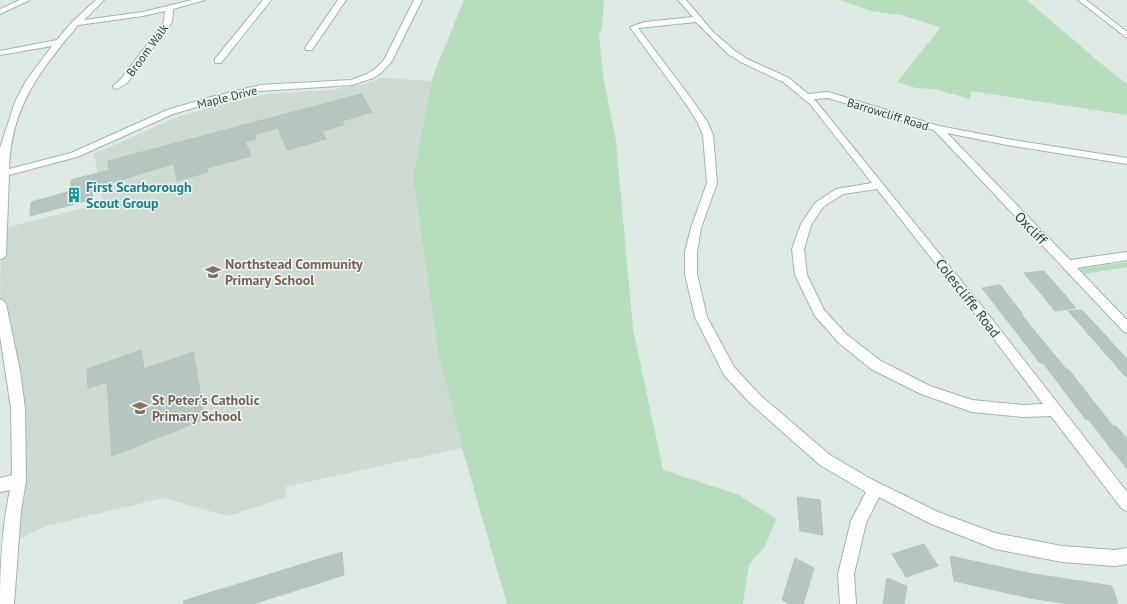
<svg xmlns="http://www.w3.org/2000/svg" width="1127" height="604" font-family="'PT Sans',sans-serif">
  <rect width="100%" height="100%" fill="#deebe4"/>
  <path fill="#cddbd3" d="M381,78L433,81L413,178L438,353L462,448L285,487L287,497L228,516L163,498L46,526L11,543L19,481L0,304L1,229L103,203L94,154L175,118L222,104L268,94L331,90L365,84Z"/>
  <g fill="#b6debd">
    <path d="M464,0H604L602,28L599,36L604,81L616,141L633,329L663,470L739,495L776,519L765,547L749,564L743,604H507L462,448L438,353L413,178L433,76Z"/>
    <path d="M839,0H1027L1099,62L1127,84V115L971,91L970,99L934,89L916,88L897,82L941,27L901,15L871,11Z"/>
    <path d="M1127,262V267L1085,274L1080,269Z"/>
  </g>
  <g fill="#b4c6bd" stroke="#b1c5ba">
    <path d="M361,94L372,112L342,121L344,125L322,131L326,139L287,150L278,128L255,134L256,139L245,142L251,156L207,168L208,172L177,181L174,164L92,188L93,199L30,216L31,202L71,191V180L109,170L108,161Z"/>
    <path d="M1044,271L1076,308L1055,311L1024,273Z"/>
    <path d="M1000,285L1023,314H1021L1066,369H1068L1113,426H1116L1127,439V469L1088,419L1086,420L1043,363H1040L982,288Z"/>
    <path d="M1082,310L1127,359V378L1068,311Z"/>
    <path d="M141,350L144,369L193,352L205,419L112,456L107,382L88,388L87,369Z"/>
    <path d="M797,497L820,500L823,535L800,531Z"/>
    <path d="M924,544L938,566L906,577L892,554Z"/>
    <path d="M342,552L344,575L253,604H184L183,601Z"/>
    <path d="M950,556L1028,573L1112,586L1118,604H1069L1030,598L954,581Z"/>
    <path d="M795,558L814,568L803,604H790L782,600Z"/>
    <path d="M887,578L907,586L904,604H883Z"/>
  </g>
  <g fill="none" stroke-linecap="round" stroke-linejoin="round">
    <defs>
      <g id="minor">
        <path d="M20,0H30L0,14V9Z"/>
        <path d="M96,0H104L84,20L143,12L192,0H205L173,9L172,22L127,83L117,89L114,88L113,86L121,79L164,22L165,11L143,16L78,25C40,71 11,106 9,169L71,153L167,110L211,97L260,85L351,80L367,74L375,69L384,60L414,0H422L392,61L381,73L373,78L352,85L260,91L217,101L173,114L77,157L9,175L6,255L4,258L0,259V148L15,102L26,81L52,46L0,55V51L57,40L73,21Z"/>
        <path d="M263,0H271L221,63H215V59Z"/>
        <path d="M338,0H346L312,50H306L305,48Z"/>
        <path d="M678,0H686L714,33L734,50L747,59L789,78L808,94L828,92L939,126L1007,139L1127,158V164L1007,145L947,133L1070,260L1127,252V260L1077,268L1127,320V333L1123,331L934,130L828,98L814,99L980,304L1127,492V511L1122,509L1051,416L1023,417L972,412L921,394L871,369L839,343L815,316L795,275L792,249L801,224L815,203L836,189L872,183L810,104L783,82L741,62L728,54L696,22L638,28L693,101L708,123L713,135L717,183L701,228L697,252V274L707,317L734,367L760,395L830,455L871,479L938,512L995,533L1062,546L1115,550L1127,548V564L1115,566L1062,562L995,549L929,523L879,497L866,523L854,574L856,604H840L838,574L851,521L866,492L820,465L750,403L724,375L695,317L685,274V252L691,228L707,183L703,135L698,123L686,104L630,27L645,22L693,17ZM877,189L972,310L1043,404L1023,405L972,400L930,386L881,361L847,335L824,310L807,275L804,249L811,225L823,207L843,194Z"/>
        <path d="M1078,0H1086L1127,32V38Z"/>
        <path d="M0,299L4,301L6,304L20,371L25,408L26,481L21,510L14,604H0C0,566 2,527 10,490L0,492V478L12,475L11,408L0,336Z"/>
      </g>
    </defs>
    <use href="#minor" stroke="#a1b3ab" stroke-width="2"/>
    <use href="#minor" fill="#fff" fill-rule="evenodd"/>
  </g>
  <defs>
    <symbol id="building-bare" viewBox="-9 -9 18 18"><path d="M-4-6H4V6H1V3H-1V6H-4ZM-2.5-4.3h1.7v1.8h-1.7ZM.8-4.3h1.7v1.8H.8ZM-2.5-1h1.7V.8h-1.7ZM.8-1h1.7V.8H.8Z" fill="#0f9aa8" stroke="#eff7f2" stroke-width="2.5" paint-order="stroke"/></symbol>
    <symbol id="school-bare" viewBox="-9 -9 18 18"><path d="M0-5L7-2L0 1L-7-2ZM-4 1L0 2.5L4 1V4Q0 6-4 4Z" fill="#8d6e63" stroke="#eff7f2" stroke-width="2.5" paint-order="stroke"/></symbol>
  </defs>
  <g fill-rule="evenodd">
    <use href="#building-bare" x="63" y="184" width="22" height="22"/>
    <use href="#school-bare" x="202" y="261" width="22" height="22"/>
    <use href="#school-bare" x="129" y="397" width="22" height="22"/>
  </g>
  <g text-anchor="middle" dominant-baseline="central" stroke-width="3" stroke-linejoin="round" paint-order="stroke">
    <g font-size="12" fill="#1f3c31" stroke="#eff7f2">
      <text transform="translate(147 50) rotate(-54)">Broom Walk</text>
      <text transform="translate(227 97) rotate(-14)">Maple Drive</text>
      <text transform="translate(888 114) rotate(17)">Barrowcliff Road</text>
    </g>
    <g font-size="14" font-weight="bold" fill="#0d838f" stroke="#eff7f2" text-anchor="start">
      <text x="86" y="187">First Scarborough<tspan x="86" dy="16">Scout Group</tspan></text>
    </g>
    <g font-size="14" fill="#1f3c31" stroke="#eff7f2">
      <text transform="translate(1031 228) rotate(46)">Oxcliff</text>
      <text transform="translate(968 298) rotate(52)">Colescliffe Road</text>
    </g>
    <g font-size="14" font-weight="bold" fill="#785e54" stroke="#eff7f2" text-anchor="start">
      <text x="225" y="264">Northstead Community<tspan x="225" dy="16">Primary School</tspan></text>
      <text x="152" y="400">St Peter's Catholic<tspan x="152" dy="16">Primary School</tspan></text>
    </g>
  </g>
</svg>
